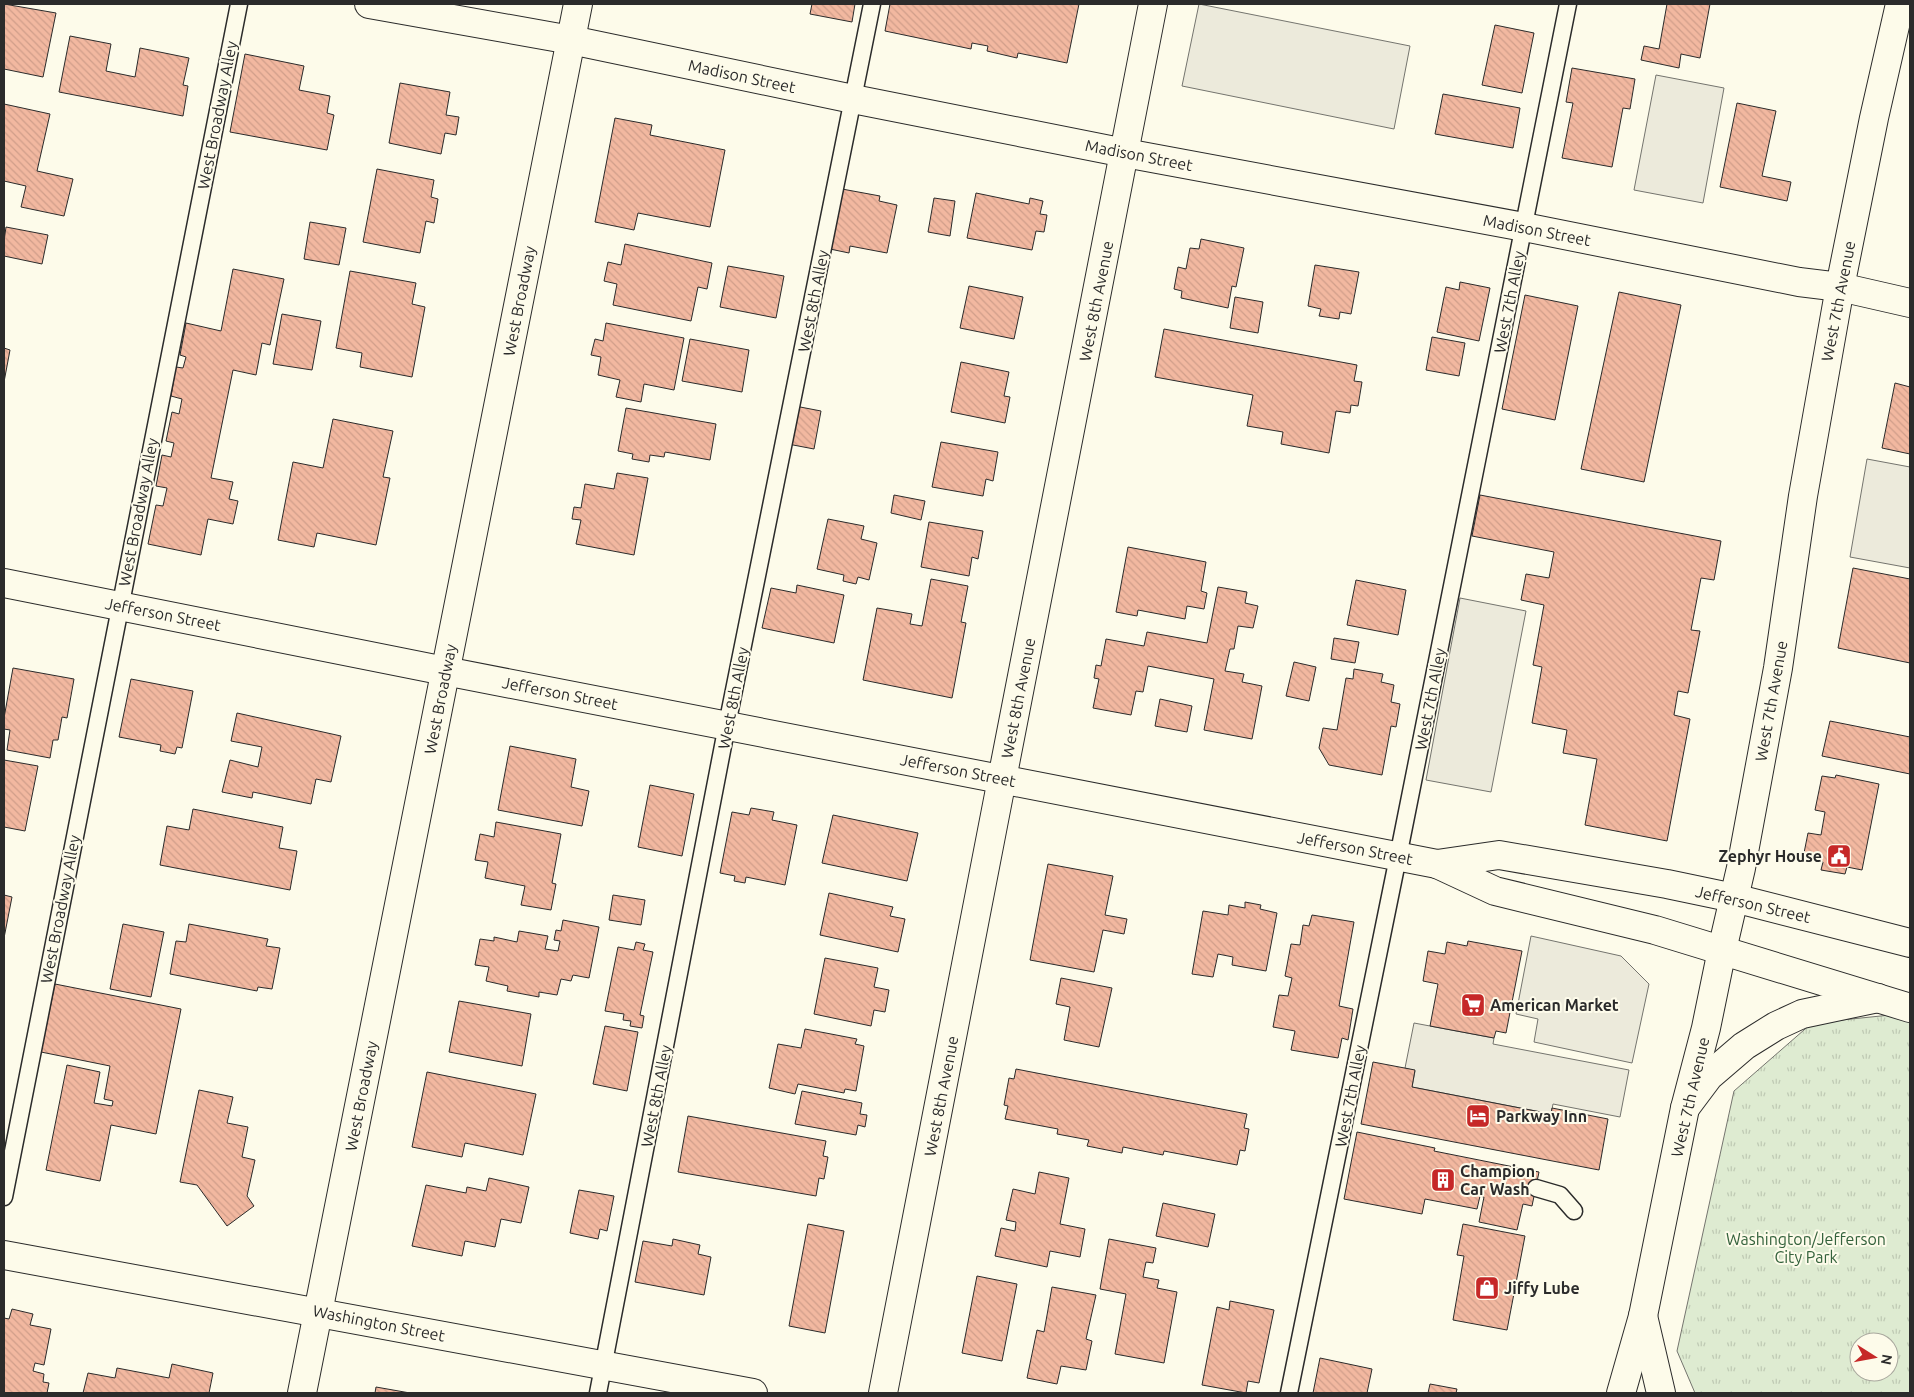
<svg xmlns="http://www.w3.org/2000/svg" width="1914" height="1397" font-family="Ubuntu,sans-serif">
  <defs>
    <pattern id="grass-tufts" width="24" height="20" patternUnits="userSpaceOnUse" patternTransform="scale(1.25)"><rect width="24" height="20" fill="#deebd1"/><path d="M3 7l-1-3M5 7V3M7 7l1-3M15 17l-1-3M17 17v-4M19 17l1-3" fill="none" stroke="#bfcab4"/></pattern>
    <pattern id="building-back-hatch" width="6" height="6" patternUnits="userSpaceOnUse" patternTransform="scale(1.25)"><rect width="6" height="6" fill="#f2b8a0"/><path d="M-1 5l2 2M0 0l6 6M5-1l2 2" fill="none" stroke="#d09e8a"/></pattern>
  </defs>
  <rect width="100%" height="100%" fill="#fdfbea"/>
  <path fill="url(#grass-tufts)" stroke="#74746e" fill-rule="evenodd" d="M1910,1013V1393H1695L1677,1351L1734,1091L1812,1023ZM1859,1342H1889V1372H1859Z"/>
  <g fill="#eceadb" stroke="#74746e">
    <path d="M1199,4L1410,46L1394,129L1182,86Z"/>
    <path d="M1656,75L1724,88L1703,203L1634,190Z"/>
    <path d="M1867,459L1910,467V568L1850,557Z"/>
    <path d="M1460,598L1526,611L1491,792L1426,780Z"/>
    <path d="M1531,936L1621,956L1649,984L1632,1063L1534,1042L1538,1019L1516,1014Z"/>
    <path d="M1414,1023L1494,1038L1493,1044L1629,1070L1620,1117L1553,1104L1551,1114L1412,1087L1415,1071L1405,1068Z"/>
  </g>
  <g fill="url(#building-back-hatch)" stroke="#2b2b2b">
    <path d="M4,4L56,13L43,77L4,69Z"/>
    <path d="M812,4H855L852,22L810,14Z"/>
    <path d="M890,4H1079L1067,63L1018,53L1017,58L987,51L988,46L972,43L971,49L885,31Z"/>
    <path d="M1667,4H1710L1700,58L1681,54L1679,68L1641,60L1644,46L1659,49Z"/>
    <path d="M1495,25L1534,33L1522,93L1482,85Z"/>
    <path d="M70,36L111,44L106,71L135,77L140,48L189,58L183,85L188,86L183,116L59,92Z"/>
    <path d="M245,54L304,66L299,90L330,96L327,113L334,115L327,150L230,132Z"/>
    <path d="M1572,68L1635,79L1630,109L1623,108L1612,167L1562,158L1573,103L1566,102Z"/>
    <path d="M400,83L450,92L446,115L459,117L456,135L445,133L441,154L389,143Z"/>
    <path d="M1443,94L1520,108L1513,148L1435,134Z"/>
    <path d="M1737,103L1776,111L1762,176L1791,182L1787,201L1720,187Z"/>
    <path d="M4,104L50,114L37,171L73,179L64,216L21,207L26,186L4,181Z"/>
    <path d="M615,118L652,125L650,135L725,150L710,227L638,213L634,230L595,222Z"/>
    <path d="M377,169L434,180L431,197L438,199L434,223L426,221L420,253L363,242Z"/>
    <path d="M842,189L880,196L879,201L897,205L887,253L850,246L849,253L830,249Z"/>
    <path d="M976,193L1029,204L1030,198L1043,201L1040,214L1047,215L1044,232L1036,231L1032,250L967,238Z"/>
    <path d="M934,198L955,201L950,236L928,232Z"/>
    <path d="M310,222L346,228L339,265L304,259Z"/>
    <path d="M6,227L48,235L42,264L4,256V241Z"/>
    <path d="M1201,239L1244,248L1236,287L1232,286L1228,308L1181,298L1182,291L1174,289L1178,267L1186,269L1190,248L1199,249Z"/>
    <path d="M625,244L712,263L707,289L698,287L691,321L613,305L617,284L604,281L608,262L621,265Z"/>
    <path d="M1315,265L1359,272L1351,314L1340,312L1339,319L1319,316L1321,309L1308,306Z"/>
    <path d="M728,266L784,276L776,318L720,307Z"/>
    <path d="M233,269L284,279L270,345L262,343L256,375L233,370L211,478L233,482L229,499L238,501L233,524L208,519L201,555L148,544L156,505L163,506L167,488L156,486L162,455L171,457L174,443L166,441L172,412L179,414L182,399L171,396L176,367L183,368L186,357L180,355L186,323L221,331Z"/>
    <path d="M350,271L416,283L412,304L425,307L412,377L360,367L362,353L336,348Z"/>
    <path d="M1460,282L1490,288L1479,341L1437,332L1446,287L1459,290Z"/>
    <path d="M969,286L1023,297L1014,339L960,328Z"/>
    <path d="M1619,292L1681,305L1644,482L1581,469Z"/>
    <path d="M1525,295L1578,306L1555,420L1502,409Z"/>
    <path d="M1235,297L1263,302L1258,333L1230,328Z"/>
    <path d="M282,314L321,321L312,370L273,364Z"/>
    <path d="M606,323L684,338L674,390L644,384L641,402L616,397L620,380L598,375L601,357L591,355L595,339L603,341Z"/>
    <path d="M1164,329L1357,365L1354,381L1362,382L1358,406L1351,405L1350,413L1336,411L1329,453L1281,444L1283,432L1247,426L1253,395L1155,377Z"/>
    <path d="M1432,337L1465,343L1459,376L1426,370Z"/>
    <path d="M690,339L749,350L742,392L682,381Z"/>
    <path d="M4,348L10,350L4,382Z"/>
    <path d="M961,362L1009,372L1004,396L1010,397L1005,423L951,412Z"/>
    <path d="M1895,383L1910,387V454L1882,448Z"/>
    <path d="M795,406L821,411L814,449L788,444Z"/>
    <path d="M626,408L716,424L710,460L665,452L664,457L650,455L649,462L632,459L633,454L618,451Z"/>
    <path d="M333,419L393,431L383,477L390,478L376,545L317,533L314,547L278,540L293,462L323,468Z"/>
    <path d="M941,442L998,452L993,481L986,479L983,496L932,487Z"/>
    <path d="M617,473L648,478L634,555L576,544L581,520L572,519L574,507L581,508L585,484L614,489Z"/>
    <path d="M894,495L925,501L921,520L891,513Z"/>
    <path d="M1480,495L1721,541L1714,580L1701,578L1691,630L1700,631L1688,693L1678,691L1674,715L1690,719L1667,841L1585,825L1597,759L1563,753L1567,730L1532,723L1542,667L1533,665L1544,605L1521,600L1526,574L1549,578L1554,552L1472,536Z"/>
    <path d="M828,519L864,526L861,539L877,543L869,580L858,577L856,584L843,581L844,575L817,569Z"/>
    <path d="M929,522L983,531L978,559L972,557L969,576L921,567Z"/>
    <path d="M1128,547L1206,562L1201,591L1207,593L1204,609L1187,606L1185,619L1138,610L1137,616L1116,612Z"/>
    <path d="M1853,568L1910,579V663L1838,648Z"/>
    <path d="M931,579L968,586L961,622L966,623L952,698L863,680L877,608L912,614L910,624L922,626Z"/>
    <path d="M1356,580L1406,590L1398,635L1347,625Z"/>
    <path d="M797,585L844,595L834,643L762,628L771,588L796,593Z"/>
    <path d="M1218,587L1247,592L1245,603L1258,606L1253,628L1238,626L1234,649H1230L1225,671L1244,674L1242,682L1262,686L1252,739L1204,730L1214,679L1148,666L1143,692L1136,691L1131,715L1093,708L1099,679L1094,678L1096,665L1101,666L1106,639L1144,646L1147,632L1207,643Z"/>
    <path d="M1334,638L1359,642L1355,663L1331,659Z"/>
    <path d="M1294,662L1316,667L1309,701L1286,696Z"/>
    <path d="M13,668L74,679L67,718L62,717L58,740H53L50,758L7,750L10,730L4,729V718Z"/>
    <path d="M1354,669L1383,674L1381,682L1394,685L1391,702L1400,704L1396,727L1391,726L1382,775L1329,765L1319,748L1323,728L1337,730L1346,678L1353,679Z"/>
    <path d="M131,679L193,691L182,748L177,747L175,754L160,751L161,745L119,737Z"/>
    <path d="M1160,699L1192,706L1187,732L1155,726Z"/>
    <path d="M237,713L341,736L331,782L316,779L311,804L253,792L252,798L222,792L230,760L258,767L262,747L231,741Z"/>
    <path d="M1830,721L1910,737V774L1822,756Z"/>
    <path d="M510,746L576,759L571,787L589,791L582,826L498,810Z"/>
    <path d="M4,760L38,766L25,831L4,827Z"/>
    <path d="M1836,775L1879,784L1862,870L1847,867L1845,874L1821,870L1823,862L1803,858L1808,833L1821,835L1825,812L1815,810L1822,776L1835,778Z"/>
    <path d="M650,785L694,794L682,856L638,847Z"/>
    <path d="M751,808L774,812L772,820L797,825L785,885L746,877L745,883L734,881L735,876L720,873L732,812L749,815Z"/>
    <path d="M193,809L283,827L279,848L297,851L290,890L160,865L167,826L189,830Z"/>
    <path d="M833,815L918,833L907,881L822,863Z"/>
    <path d="M496,822L561,834L552,883L556,884L551,910L521,905L525,886L485,878L488,862L475,860L480,834L494,837Z"/>
    <path d="M1048,864L1113,876L1105,915L1127,919L1124,934L1103,930L1094,972L1030,960Z"/>
    <path d="M829,893L893,907L890,916L905,919L898,952L820,935Z"/>
    <path d="M4,895L12,897L4,938Z"/>
    <path d="M613,895L645,900L641,925L609,920Z"/>
    <path d="M1245,902L1261,905L1260,909L1277,913L1266,971L1232,965L1233,957L1218,954L1213,977L1192,974L1203,911L1228,915L1229,905L1245,908Z"/>
    <path d="M1312,915L1354,922L1339,1006L1353,1009L1348,1040L1342,1038L1338,1058L1291,1050L1295,1031L1273,1027L1279,995L1288,996L1292,978L1285,976L1291,944L1300,945L1303,925L1309,926Z"/>
    <path d="M563,920L599,927L589,978L573,975L571,981L561,979L557,995L539,992V997L507,991L508,986L486,981L489,967L475,965L480,939L494,941V937L517,942L519,931L548,936L545,949L558,951L560,941L554,940L556,930L561,931Z"/>
    <path d="M123,924L164,932L151,997L110,989Z"/>
    <path d="M189,924L268,939L266,946L280,948L272,989L258,987L257,991L170,974L176,941L186,942Z"/>
    <path d="M1468,941L1522,951L1506,1033L1496,1031L1494,1038L1430,1026L1438,984L1423,981L1428,951L1445,954L1447,942L1467,946Z"/>
    <path d="M636,942L645,944L643,950L653,952L640,1015L644,1016L642,1028L630,1026L631,1021L623,1020L624,1014L605,1011L618,947L634,950Z"/>
    <path d="M825,958L878,968L874,987L889,990L885,1012L874,1010L871,1026L814,1014Z"/>
    <path d="M1061,978L1112,988L1099,1047L1064,1040L1070,1007L1056,1004Z"/>
    <path d="M55,984L181,1009L156,1134L111,1125L100,1181L46,1170L67,1065L100,1072L94,1103L112,1106L113,1101L104,1099L110,1066L41,1052Z"/>
    <path d="M459,1001L531,1014L522,1066L449,1052Z"/>
    <path d="M605,1026L638,1032L627,1091L593,1084Z"/>
    <path d="M805,1029L857,1039L855,1044L864,1046L856,1091L845,1089L844,1093L798,1084L795,1094L769,1088L778,1044L801,1048Z"/>
    <path d="M1373,1062L1415,1070L1412,1087L1551,1114L1552,1108L1608,1119L1599,1170L1361,1124Z"/>
    <path d="M1016,1069L1247,1114L1244,1128L1249,1129L1245,1151L1240,1150L1237,1165L1164,1151L1163,1155L1123,1147L1122,1153L1087,1146L1089,1140L1057,1134L1058,1129L1005,1119L1008,1106L1004,1105L1009,1078L1014,1079Z"/>
    <path d="M427,1072L536,1094L523,1155L465,1143L462,1157L412,1147Z"/>
    <path d="M199,1090L233,1097L227,1123L248,1127L242,1157L255,1160L247,1196L254,1206L227,1226L197,1185L180,1182Z"/>
    <path d="M802,1091L862,1103L860,1114L867,1115L865,1127L858,1125L856,1135L795,1124Z"/>
    <path d="M688,1116L826,1141L823,1156L828,1157L824,1179L819,1178L816,1196L678,1172Z"/>
    <path d="M1357,1132L1435,1148L1434,1151L1539,1172L1532,1206L1523,1204L1517,1230L1479,1222L1484,1197L1480,1196L1477,1209L1425,1199L1422,1214L1344,1199Z"/>
    <path d="M1039,1172L1069,1178L1060,1224L1085,1229L1080,1257L1050,1251L1047,1267L995,1256L1001,1228L1015,1231L1016,1222L1006,1220L1013,1189L1035,1194Z"/>
    <path d="M489,1178L529,1187L521,1223L501,1219L495,1247L465,1241L462,1256L412,1246L426,1185L466,1193L467,1187L486,1191Z"/>
    <path d="M579,1190L614,1196L607,1231L600,1229L598,1239L570,1233Z"/>
    <path d="M1163,1203L1215,1214L1208,1247L1156,1236Z"/>
    <path d="M808,1224L844,1231L825,1333L789,1326Z"/>
    <path d="M1463,1224L1525,1236L1507,1330L1453,1320L1464,1256L1457,1255Z"/>
    <path d="M673,1239L700,1245L698,1254L711,1257L704,1295L635,1282L643,1241L672,1246Z"/>
    <path d="M1109,1239L1156,1248L1153,1263L1146,1262L1143,1277L1159,1280L1157,1288L1177,1292L1164,1363L1115,1354L1126,1294L1100,1289Z"/>
    <path d="M977,1276L1017,1284L1002,1361L962,1353Z"/>
    <path d="M1052,1287L1096,1295L1086,1339L1092,1341L1086,1370L1061,1366L1057,1384L1027,1378L1037,1330L1044,1332Z"/>
    <path d="M1230,1301L1274,1310L1259,1383L1248,1381L1246,1393L1202,1385L1217,1307L1229,1310Z"/>
    <path d="M12,1309L33,1314L30,1325L51,1329L44,1365L35,1363L33,1371L44,1374L43,1382L49,1383L47,1393H4V1318L9,1319Z"/>
    <path d="M1320,1358L1372,1369L1367,1393H1313Z"/>
    <path d="M172,1364L213,1373L209,1393H83L88,1373L115,1378L117,1368L169,1378Z"/>
    <path d="M1430,1384L1457,1389L1456,1393H1428Z"/>
    <path d="M376,1387L410,1393H375Z"/>
  </g>
  <g fill="none" stroke-linecap="round" stroke-linejoin="round">
    <defs>
      <g id="service">
        <path d="M1536,1188L1560,1195L1574,1211"/>
        <path d="M4,1197L239,4"/>
        <path d="M598,1393L727,725L872,4"/>
        <path d="M1289,1393L1398,857L1568,4"/>
      </g>
      <g id="minor">
        <path d="M369,4L571,40L853,99L1125,153L1524,227L1799,282L1840,287L1910,303"/>
        <path d="M1002,779L1153,4"/>
        <path d="M302,1393L578,4"/>
      </g>
      <g id="tertiary">
        <path d="M1437,864L1499,855L1667,884L1734,898L1910,943"/>
        <path d="M883,1393L1002,779"/>
      </g>
      <g id="secondary">
        <path d="M4,583L445,671L1437,864"/>
        <path d="M4,1255L753,1393"/>
      </g>
      <path id="primary" d="M1621,1393L1643,1316L1685,1108L1706,1028L1722,950L1741,868L1778,668L1803,496L1840,287L1874,118L1900,4"/>
      <g id="motorway">
        <path d="M1437,864L1495,891L1655,930L1910,1008"/>
        <path d="M1685,1108L1709,1076L1744,1046L1776,1026L1802,1014L1878,998"/>
        <path d="M1643,1316L1661,1393"/>
      </g>
    </defs>
    <use href="#service" stroke="#2b2b2b" stroke-width="19"/>
    <use href="#minor" stroke="#2b2b2b" stroke-width="30"/>
    <use href="#tertiary" stroke="#2b2b2b" stroke-width="30"/>
    <use href="#secondary" stroke="#2b2b2b" stroke-width="30"/>
    <use href="#primary" stroke="#2b2b2b" stroke-width="30"/>
    <use href="#motorway" stroke="#2b2b2b" stroke-width="30"/>
    <use href="#service" stroke="#fdfbea" stroke-width="16"/>
    <use href="#minor" stroke="#fdfbea" stroke-width="28"/>
    <use href="#tertiary" stroke="#fdfbea" stroke-width="28"/>
    <use href="#secondary" stroke="#fdfbea" stroke-width="28"/>
    <use href="#primary" stroke="#fdfbea" stroke-width="28"/>
    <use href="#motorway" stroke="#fdfbea" stroke-width="28"/>
  </g>
  <defs>
    <symbol id="civic-square" viewBox="-11 -11 22 22"><rect x="-9" y="-9" width="18" height="18" rx="4" fill="#c62828" stroke="#fdfbea"/><path d="M-.6-6.5H3V-4.5H.6V-3L4-1V1h2V6H-6V1h2V-1L-.6-3ZM-1.2 2.5V6h2.4V2.5Z" fill="#fff"/></symbol>
    <symbol id="supermarket-square" viewBox="-11 -11 22 22"><rect x="-9" y="-9" width="18" height="18" rx="4" fill="#c62828" stroke="#fdfbea"/><path d="M-6-5.5h2.5l.6 2H6L4.5 2H-2.5L-4.4-4H-6ZM-1.5 3.2a1.3 1.3 0 1 0 .1 0ZM3 3.2a1.3 1.3 0 1 0 .1 0Z" fill="#fff"/></symbol>
    <symbol id="hotel-square" viewBox="-11 -11 22 22"><rect x="-9" y="-9" width="18" height="18" rx="4" fill="#c62828" stroke="#fdfbea"/><path d="M-6-4.5h1.5V1H6V5H4.5V3h-9V5H-6ZM-4 0a1.8 1.8 0 1 1 3.6 0ZM.5 0V-2.5h3Q6-2.5 6 0Z" fill="#fff"/></symbol>
    <symbol id="building-square" viewBox="-11 -11 22 22"><rect x="-9" y="-9" width="18" height="18" rx="4" fill="#c62828" stroke="#fdfbea"/><path d="M-4-6H4V6H1V3H-1V6H-4ZM-2.5-4.3h1.7v1.8h-1.7ZM.8-4.3h1.7v1.8H.8ZM-2.5-1h1.7V.8h-1.7ZM.8-1h1.7V.8H.8Z" fill="#fff"/></symbol>
    <symbol id="shop-square" viewBox="-11 -11 22 22"><rect x="-9" y="-9" width="18" height="18" rx="4" fill="#c62828" stroke="#fdfbea"/><path d="M-5-2.5h2.3a2.7 3.5 0 0 1 5.4 0H5L5.5 6h-11ZM-1.5-2.5h3a1.5 2.3 0 0 0-3 0Z" fill="#fff"/></symbol>
  </defs>
  <g fill-rule="evenodd">
    <use href="#civic-square" x="1825" y="842" width="28" height="28"/>
    <use href="#supermarket-square" x="1459" y="991" width="28" height="28"/>
    <use href="#hotel-square" x="1464" y="1102" width="28" height="28"/>
    <use href="#building-square" x="1429" y="1166" width="28" height="28"/>
    <use href="#shop-square" x="1473" y="1274" width="28" height="28"/>
  </g>
  <g text-anchor="middle" dominant-baseline="central" stroke-width="4" stroke-linejoin="round" paint-order="stroke">
    <g font-size="16" fill="#2b2b2b" stroke="#fdfbea">
      <text transform="translate(742 76) rotate(12)">Madison Street</text>
      <text transform="translate(217 115) rotate(-79)">West Broadway Alley</text>
      <text transform="translate(1139 155) rotate(11)">Madison Street</text>
      <text transform="translate(1537 230) rotate(11)">Madison Street</text>
      <text transform="translate(519 301) rotate(-79)">West Broadway</text>
      <text transform="translate(813 301) rotate(-79)">West 8th Alley</text>
      <text transform="translate(1096 301) rotate(-79)">West 8th Avenue</text>
      <text transform="translate(1838 301) rotate(-79)">West 7th Avenue</text>
      <text transform="translate(1509 302) rotate(-79)">West 7th Alley</text>
      <text transform="translate(138 512) rotate(-79)">West Broadway Alley</text>
      <text transform="translate(163 614) rotate(11)">Jefferson Street</text>
      <text transform="translate(560 693) rotate(11)">Jefferson Street</text>
      <text transform="translate(733 698) rotate(-79)">West 8th Alley</text>
      <text transform="translate(1018 698) rotate(-79)">West 8th Avenue</text>
      <text transform="translate(440 699) rotate(-79)">West Broadway</text>
      <text transform="translate(1430 699) rotate(-79)">West 7th Alley</text>
      <text transform="translate(1771 701) rotate(-80)">West 7th Avenue</text>
      <text transform="translate(958 770) rotate(11)">Jefferson Street</text>
      <text transform="translate(1355 848) rotate(11)">Jefferson Street</text>
      <text transform="translate(1753 904) rotate(13)">Jefferson Street</text>
      <text transform="translate(60 909) rotate(-79)">West Broadway Alley</text>
      <text transform="translate(361 1096) rotate(-79)">West Broadway</text>
      <text transform="translate(656 1096) rotate(-79)">West 8th Alley</text>
      <text transform="translate(941 1096) rotate(-79)">West 8th Avenue</text>
      <text transform="translate(1350 1096) rotate(-79)">West 7th Alley</text>
      <text transform="translate(1690 1097) rotate(-77)">West 7th Avenue</text>
      <text transform="translate(379 1323) rotate(11)">Washington Street</text>
    </g>
    <g font-size="16" font-weight="bold" fill="#2b2b2b" stroke="#fdfbea" text-anchor="start">
      <text x="1822" y="856" text-anchor="end">Zephyr House</text>
      <text x="1490" y="1005">American Market</text>
      <text x="1496" y="1116">Parkway Inn</text>
      <text x="1460" y="1171">Champion<tspan x="1460" dy="18">Car Wash</tspan></text>
      <text x="1504" y="1288">Jiffy Lube</text>
    </g>
    <g font-size="16" fill="#34623c" stroke="#fdfbea">
      <text x="1806" y="1239">Washington/Jefferson<tspan x="1806" dy="18">City Park</tspan></text>
    </g>
  </g>
  <rect width="1914" height="1397" fill="none" stroke="#2b2b2b" stroke-width="10"/>
  <g transform="translate(1874 1357) rotate(101)"><circle r="24" fill="#fdfbea" stroke="#a9a89e"/>
  <path d="M0-4L9 19L0 12L-9 19Z" fill="#c62828"/>
  <text y="-8" font-size="14" font-weight="bold" text-anchor="middle" fill="#2b2b2b">N</text>
  </g>
</svg>
